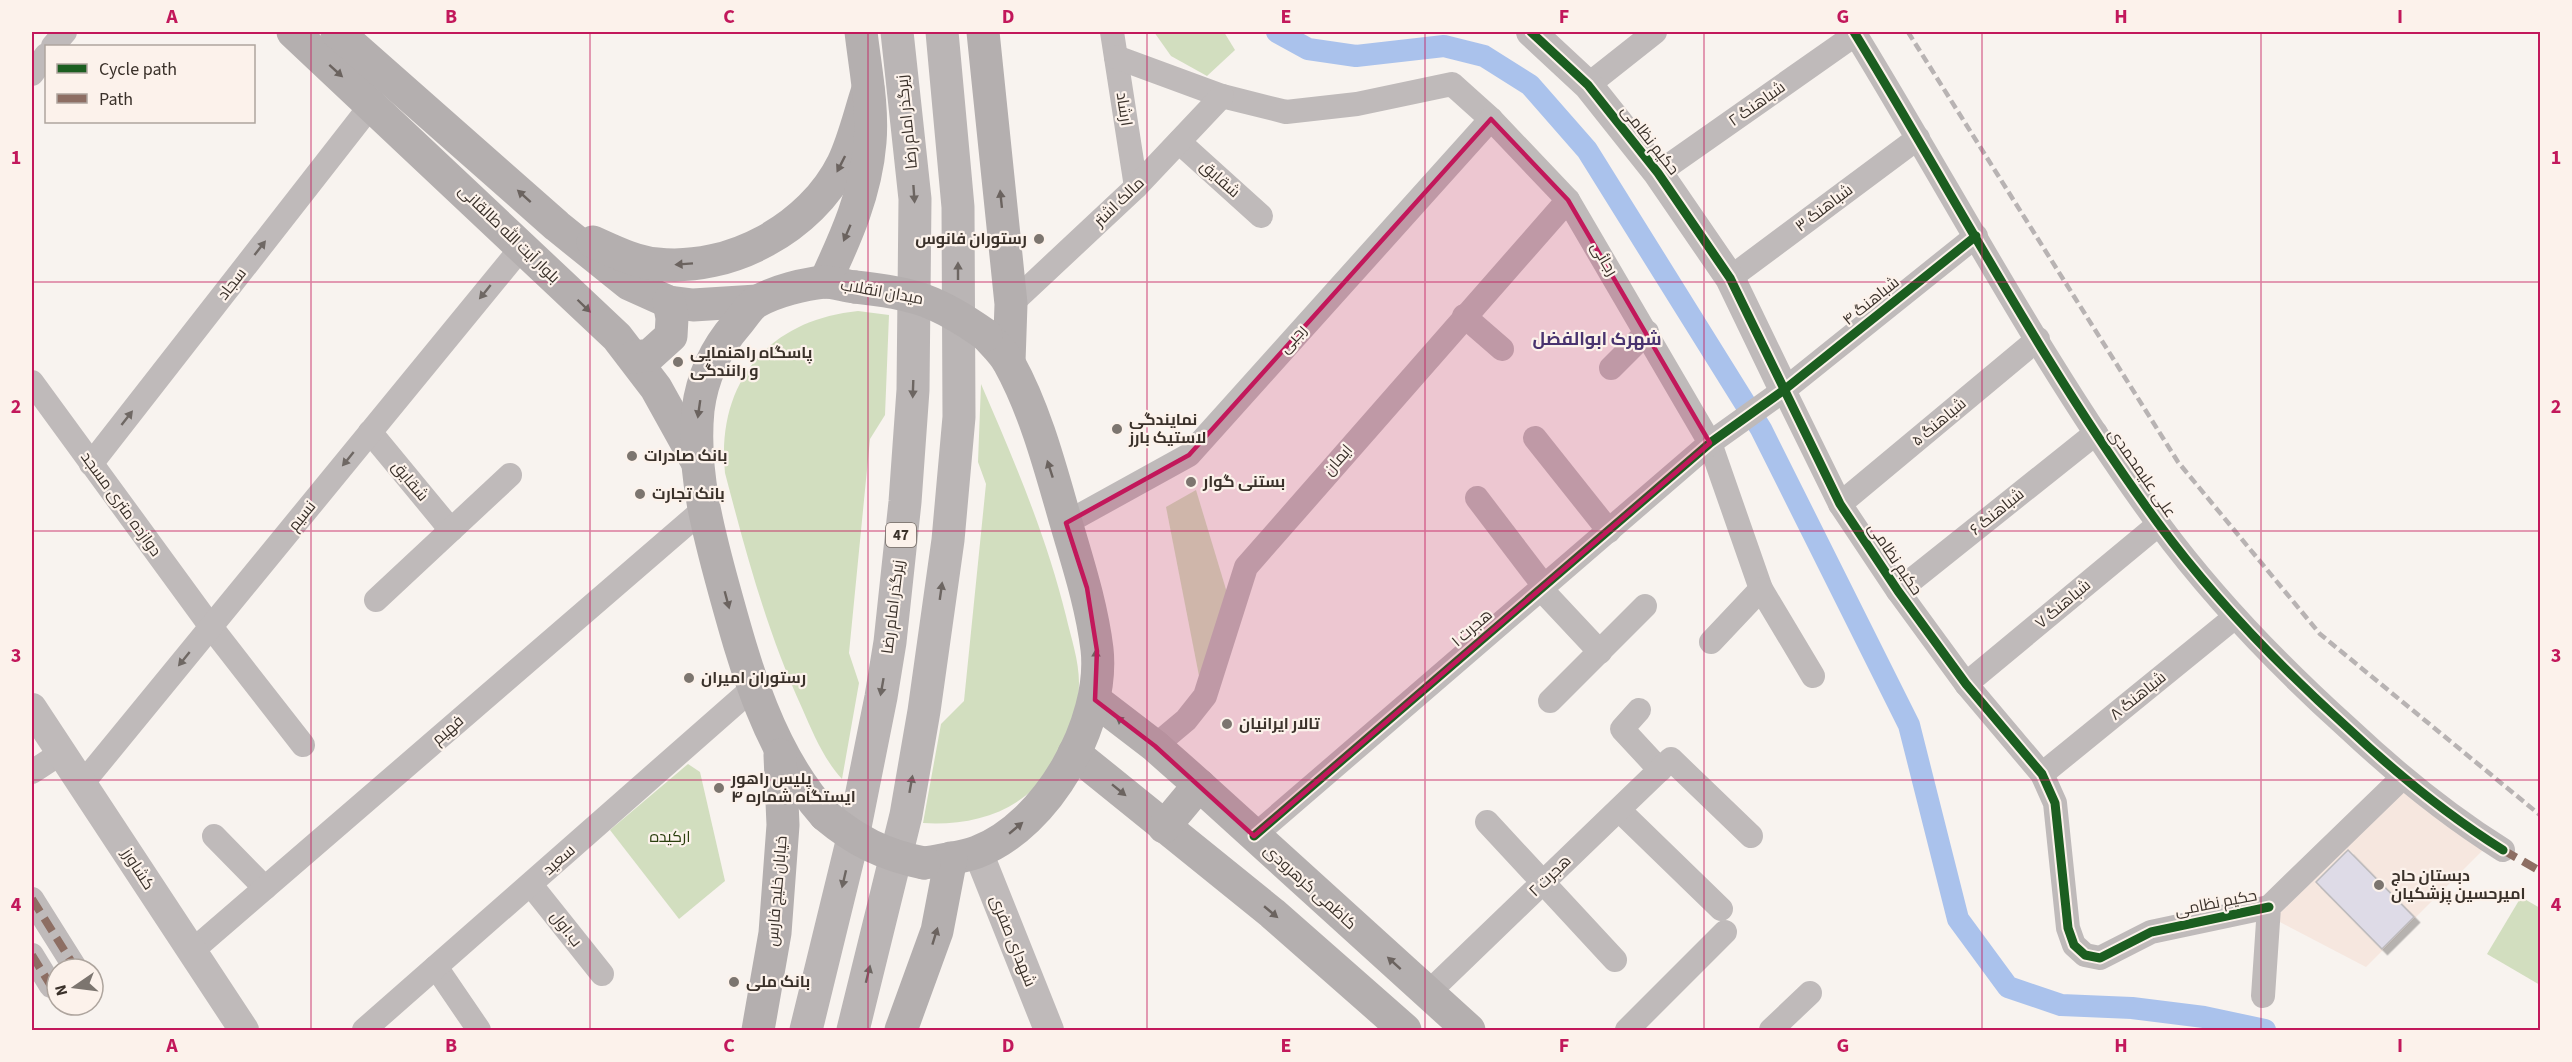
<svg xmlns="http://www.w3.org/2000/svg" width="2572" height="1062" font-family="'Source Sans 3',Cairo,sans-serif">
  <defs>
    <filter id="shadow"><feDropShadow dx="5.5" dy="5.5" stdDeviation="0" flood-color="#0004"/></filter>
  </defs>
  <rect width="100%" height="100%" fill="#f8f3ef"/>
  <path fill="#f6e7df" d="M2403,792L2483,850L2366,967L2274,919Z"/>
  <g fill="#d2debf">
    <path d="M1154,32H1224L1235,50L1207,76L1171,56Z"/>
    <path d="M858,311L889,315L885,415L870,439L849,653L859,683L842,779C823,758 813,733 802,708C767,632 746,553 725,473C716,383 768,320 858,311Z"/>
    <path d="M981,384C1014,460 1046,535 1066,616C1071,638 1079,660 1079,683C1079,696 1077,711 1074,724C1071,738 1057,754 1050,767C1024,812 972,826 923,823L941,724L964,701L986,484L978,462Z"/>
    <path d="M1196,490L1228,596L1201,686L1166,507Z"/>
    <path d="M688,764L700,772L725,881L679,919L610,830Z"/>
    <path d="M2521,897L2540,908V985L2487,954Z"/>
  </g>
  <g fill="none" stroke-linecap="round" stroke-linejoin="round">
    <path stroke="#aac2ec" stroke-width="22" d="M1277,32L1308,49L1356,56L1444,46L1484,56L1530,85L1587,150L1761,429L1909,725L1958,919L2008,987L2061,1005L2132,1008L2204,1017L2265,1030"/>
  </g>
  <path fill="#dedbe7" stroke="#bcbabc" stroke-width="1.5" filter="url(#shadow)" d="M2348,850L2414,917L2382,949L2316,882Z"/>
  <g fill="none" stroke-linecap="round" stroke-linejoin="round">
    <g stroke="#bfbaba" stroke-width="24">
      <path d="M1112,32L1136,187"/>
      <path d="M1854,32C1954,195 2044,368 2158,523C2214,599 2279,666 2349,729C2397,774 2447,815 2503,850"/>
      <path d="M53,46L65,32"/>
      <path d="M1116,57L1222,96L1286,112L1357,104L1452,84L1491,119L1568,200L1710,443L1761,589L1813,676"/>
      <path d="M32,74L46,55"/>
      <path d="M1588,85L1655,32"/>
      <path d="M1179,142L1261,216"/>
      <path d="M1658,173L1856,34"/>
      <path d="M1730,278L1918,138"/>
      <path d="M1011,304L1136,187L1222,96"/>
      <path d="M1464,316L1502,349"/>
      <path d="M1611,368L1647,332"/>
      <path d="M32,382L211,627L303,745"/>
      <path d="M1784,390L1840,504L1898,591L1966,684L2042,774L2055,803L2068,928L2074,945L2085,955L2100,958L2151,932L2269,907"/>
      <path d="M370,432L451,530"/>
      <path d="M1535,438L1609,531"/>
      <path d="M91,464L372,104"/>
      <path d="M1477,498L1544,586"/>
      <path d="M1840,504L2038,339"/>
      <path d="M1066,523L1189,455L1491,119"/>
      <path d="M1541,589L1600,652"/>
      <path d="M1898,591L2096,433"/>
      <path d="M376,600L510,475"/>
      <path d="M1711,642L1761,589"/>
      <path d="M1966,684L2159,524"/>
      <path d="M1550,701L1645,606"/>
      <path d="M1639,710L1622,729L1660,770"/>
      <path d="M1155,746L1186,720L1205,696L1246,567L1568,200"/>
      <path d="M32,772L61,753"/>
      <path d="M2042,774L2235,617"/>
      <path d="M82,784L522,247"/>
      <path d="M1619,810L1721,909"/>
      <path d="M1487,822L1615,960"/>
      <path d="M214,836L265,888"/>
      <path d="M1254,836L1710,443L1784,390L1976,236"/>
      <path d="M531,885L602,974"/>
      <path d="M32,899L76,969"/>
      <path d="M192,951L704,509"/>
      <path d="M32,955L51,986L57,983"/>
      <path d="M436,967L479,1030"/>
      <path d="M1428,993L1671,759L1751,836"/>
      <path d="M2263,996L2269,907L2402,778"/>
      <path d="M364,1030L753,688"/>
      <path d="M1627,1030L1725,932"/>
      <path d="M1771,1030L1810,993"/>
    </g>
    <g stroke="#bfbaba" stroke-width="30">
      <path d="M1531,32L1588,85L1658,173L1730,278L1784,390"/>
      <path d="M32,708L244,1030"/>
      <path d="M978,852L1049,1030"/>
    </g>
    <g stroke="#b4afaf" stroke-width="33">
      <path d="M293,32L617,337L656,388L696,460"/>
      <path d="M337,32L557,226L629,284L669,302L693,305L757,301"/>
      <path d="M983,32L1011,304L1009,362"/>
      <path d="M593,242C613,251 635,262 657,264C730,272 811,228 843,163C854,140 860,113 868,89"/>
      <path d="M825,282C846,237 866,193 870,142C873,106 865,67 861,32"/>
      <path d="M634,357L650,355L671,336L672,318L669,302"/>
      <path d="M1095,700L1155,746L1199,785L1469,1030"/>
      <path d="M1074,753L1272,913L1405,1030"/>
      <path d="M825,815C769,752 746,669 724,589C708,531 692,471 698,410C702,378 716,348 737,324C743,317 750,305 758,301C776,291 804,284 824,282C834,282 845,286 855,287"/>
      <path d="M1164,827L1199,785"/>
      <path d="M924,863C941,860 961,858 977,852C1048,825 1105,722 1097,649C1091,601 1076,558 1063,512C1049,463 1034,408 1009,363C1004,353 994,344 986,335"/>
      <path d="M758,1030L775,933L783,825L780,755"/>
      <path d="M901,1030L937,931L951,858"/>
    </g>
    <g stroke="#bab5b5" stroke-width="33">
      <path d="M806,1030L852,842L881,697L890,642L905,502L913,390L915,199L897,32"/>
      <path d="M853,1030L906,815L924,711L948,540L959,417L958,207L942,32"/>
    </g>
    <path stroke="#b8b3b3" stroke-width="4.5" stroke-dasharray="9 4.5" stroke-linecap="butt" d="M1908,32L2178,462L2320,634L2540,815"/>
    <g stroke="#b4afaf" stroke-width="33">
      <path d="M855,287C914,293 938,301 986,335"/>
      <path d="M825,815C856,841 884,855 924,863"/>
    </g>
    <g stroke="#8d6e63" stroke-width="8" stroke-dasharray="15 8" stroke-linecap="butt">
      <path d="M2503,850L2540,871"/>
      <path d="M32,899L76,969"/>
      <path d="M32,955L51,986L57,983"/>
    </g>
    <defs>
      <g id="cycleway">
        <path d="M1531,32L1588,85L1658,173L1730,278L1840,504L1898,591L1966,684L2042,774L2055,803L2068,928L2074,945L2085,955L2100,958L2151,932L2269,907"/>
        <path d="M1854,32C1954,195 2044,368 2158,523C2214,599 2279,666 2349,729C2397,774 2447,815 2503,850"/>
        <path d="M1254,836L1710,443L1784,390L1976,236"/>
      </g>
    </defs>
    <use href="#cycleway" stroke="#fcf2eb" stroke-width="13"/>
    <use href="#cycleway" stroke="#1b5e20" stroke-width="9"/>
  </g>
  <defs><path id="oneway-solid" d="M-6-.8H1V-3.2L6.5 0L1 3.2V.8H-6Z" transform="scale(1.5)"/></defs>
  <g fill="#6b635f">
    <use href="#oneway-solid" transform="translate(336 71) rotate(42)"/>
    <use href="#oneway-solid" transform="translate(841 164) rotate(117)"/>
    <use href="#oneway-solid" transform="translate(524 196) rotate(-138)"/>
    <use href="#oneway-solid" transform="translate(1001 199) rotate(-96)"/>
    <use href="#oneway-solid" transform="translate(847 233) rotate(113)"/>
    <use href="#oneway-solid" transform="translate(684 264) rotate(176)"/>
    <use href="#oneway-solid" transform="translate(584 306) rotate(44)"/>
    <use href="#oneway-solid" transform="translate(699 409) rotate(98)"/>
    <use href="#oneway-solid" transform="translate(1050 469) rotate(-108)"/>
    <use href="#oneway-solid" transform="translate(727 600) rotate(75)"/>
    <use href="#oneway-solid" transform="translate(1096 658) rotate(-90)"/>
    <use href="#oneway-solid" transform="translate(1123 722) rotate(-143)"/>
    <use href="#oneway-solid" transform="translate(1119 790) rotate(39)"/>
    <use href="#oneway-solid" transform="translate(1016 828) rotate(-40)"/>
    <use href="#oneway-solid" transform="translate(1271 912) rotate(40)"/>
    <use href="#oneway-solid" transform="translate(935 936) rotate(-73)"/>
    <use href="#oneway-solid" transform="translate(1394 963) rotate(-138)"/>
  </g>
  <g fill="#6d6662">
    <use href="#oneway-solid" transform="translate(914 194) rotate(86)"/>
    <use href="#oneway-solid" transform="translate(958 271) rotate(-90)"/>
    <use href="#oneway-solid" transform="translate(913 389) rotate(92)"/>
    <use href="#oneway-solid" transform="translate(941 591) rotate(-82)"/>
    <use href="#oneway-solid" transform="translate(882 687) rotate(100)"/>
    <use href="#oneway-solid" transform="translate(911 784) rotate(-80)"/>
    <use href="#oneway-solid" transform="translate(844 879) rotate(103)"/>
    <use href="#oneway-solid" transform="translate(868 974) rotate(-76)"/>
  </g>
  <g fill="#6f6864">
    <use href="#oneway-solid" transform="translate(260 248) rotate(-52)"/>
    <use href="#oneway-solid" transform="translate(485 292) rotate(129)"/>
    <use href="#oneway-solid" transform="translate(127 418) rotate(-52)"/>
    <use href="#oneway-solid" transform="translate(348 459) rotate(129)"/>
    <use href="#oneway-solid" transform="translate(184 659) rotate(129)"/>
  </g>
  <path fill="#c2185b" fill-opacity="0.2" stroke="#c2185b" stroke-width="4.5" stroke-linejoin="round" d="M1491,119L1568,200L1710,443L1254,836L1155,746L1095,700L1097,651L1087,588L1066,523L1189,455Z"/>
  <path fill="none" stroke="#c2185b" stroke-width="1.5" stroke-opacity="0.55" d="M311,32V1030M590,32V1030M868,32V1030M1147,32V1030M1425,32V1030M1704,32V1030M1982,32V1030M2261,32V1030M32,282H2540M32,531H2540M32,780H2540"/>
  <g fill="#7c756f" stroke="#fcf2eb" stroke-width="2">
    <circle cx="1039" cy="239" r="6"/>
    <circle cx="678" cy="362" r="6"/>
    <circle cx="1117" cy="429" r="6"/>
    <circle cx="632" cy="456" r="6"/>
    <circle cx="1191" cy="482" r="6"/>
    <circle cx="640" cy="494" r="6"/>
    <circle cx="689" cy="678" r="6"/>
    <circle cx="1227" cy="724" r="6"/>
    <circle cx="719" cy="788" r="6"/>
    <circle cx="2379" cy="885" r="6"/>
    <circle cx="734" cy="982" r="6"/>
  </g>
  <g text-anchor="middle" dominant-baseline="central" stroke-width="4.5" stroke-linejoin="round" paint-order="stroke">
    <rect fill="#fcf2eb" stroke="#746b64" stroke-width="1.5" x="886" y="523" width="30" height="24" rx="4.5"/>
    <g font-size="15" font-weight="bold" fill="#3a312a">
      <text x="901" y="535">47</text>
    </g>
    <g font-size="16" fill="#3a312a" stroke="#fcf2eb">
      <text transform="translate(1757 104) rotate(-35)">شباهنگ ۲</text>
      <text transform="translate(1124 109) rotate(81)">ارشاد</text>
      <text transform="translate(907 122) rotate(-96)">زیرگذر امام رضا</text>
      <text transform="translate(1650 140) rotate(52)">حکیم نظامی</text>
      <text transform="translate(1220 179) rotate(42)">شقایق</text>
      <text transform="translate(1119 202) rotate(-44)">مالک اشتر</text>
      <text transform="translate(1824 208) rotate(-37)">شباهنگ ۳</text>
      <text transform="translate(509 234) rotate(44)">بلوار آیت الله طالقانی</text>
      <text transform="translate(1604 259) rotate(59)">رجائی</text>
      <text transform="translate(232 284) rotate(-52)">سجاد</text>
      <text transform="translate(882 292) rotate(10)">میدان انقلاب</text>
      <text transform="translate(1871 301) rotate(-39)">شباهنگ ۴</text>
      <text transform="translate(1293 339) rotate(-48)">رجبی</text>
      <text transform="translate(1939 422) rotate(-40)">شباهنگ ۵</text>
      <text transform="translate(1338 460) rotate(-49)">ایمان</text>
      <text transform="translate(2142 473) rotate(55)">علی علیمحمدی</text>
      <text transform="translate(410 481) rotate(50)">شقایق</text>
      <text transform="translate(121 504) rotate(54)">دوازده متری مسجد</text>
      <text transform="translate(1997 512) rotate(-39)">شباهنگ ۶</text>
      <text transform="translate(302 516) rotate(-51)">نسیم</text>
      <text transform="translate(1895 559) rotate(56)">حکیم نظامی</text>
      <text transform="translate(2063 604) rotate(-40)">شباهنگ ۷</text>
      <text transform="translate(893 607) rotate(-83)">زیرگذر امام رضا</text>
      <text transform="translate(1472 628) rotate(-41)">هجرت ۱</text>
      <text transform="translate(2138 696) rotate(-39)">شباهنگ ۸</text>
      <text transform="translate(448 730) rotate(-41)">فهیم</text>
      <text transform="translate(559 860) rotate(-42)">سعید</text>
      <text transform="translate(138 869) rotate(57)">کشاورز</text>
      <text transform="translate(1550 876) rotate(-44)">هجرت ۲</text>
      <text transform="translate(1310 887) rotate(42)">کاظمی کرهرودی</text>
      <text transform="translate(777 891) rotate(-85)">خیابان خلیج فارس</text>
      <text transform="translate(2216 903) rotate(-11)">حکیم نظامی</text>
      <text transform="translate(566 929) rotate(52)">ب.اول</text>
      <text transform="translate(1013 941) rotate(68)">شهدای صفری</text>
    </g>
    <g font-size="16" font-weight="bold" fill="#3a312a" stroke="#fcf2eb" text-anchor="start">
      <text x="1027" y="239" text-anchor="end">رستوران فانوس</text>
      <text x="690" y="353">پاسگاه راهنمایی<tspan x="690" dy="18">و رانندگی</tspan></text>
      <text x="1129" y="420">نمایندگی<tspan x="1129" dy="18">لاستیک بارز</tspan></text>
      <text x="644" y="456">بانک صادرات</text>
      <text x="1203" y="482">بستنی گوار</text>
      <text x="652" y="494">بانک تجارت</text>
      <text x="701" y="678">رستوران امیران</text>
      <text x="1239" y="724">تالار ایرانیان</text>
      <text x="731" y="779">پلیس راهور<tspan x="731" dy="18">ایستگاه شماره ۴</tspan></text>
      <text x="2391" y="876">دبستان حاج<tspan x="2391" dy="18">امیرحسین پزشکیان</tspan></text>
      <text x="746" y="982">بانک ملی</text>
    </g>
    <g font-size="16" fill="#2b3f0e" stroke="#fcf2eb">
      <text x="670" y="837">ارکیده</text>
    </g>
    <g font-size="18" font-weight="bold" fill="#49336f" stroke="#fcf2eb">
      <text x="1597" y="339">شهرک ابوالفضل</text>
    </g>
  </g>
  <rect width="2572" height="1062" fill="none" stroke="#fcf2eb" stroke-width="66"/>
  <rect x="45" y="45" width="210" height="78" fill="#fcf2eb" stroke="#aea59e" stroke-width="1.5"/>
  <rect x="57" y="64" width="30" height="9" fill="#1b5e20" stroke="#aea59e" stroke-width="1.5"/>
  <text x="99" y="75" font-size="18" fill="#3a312a">Cycle path</text>
  <rect x="57" y="94" width="30" height="9" fill="#8d6e63" stroke="#aea59e" stroke-width="1.5"/>
  <text x="99" y="105" font-size="18" fill="#3a312a">Path</text>
  <g transform="translate(75 987) rotate(256)"><circle r="28" fill="#fcf2eb" stroke="#aea59e" stroke-width="1.5"/>
  <path d="M0-4.5L10 22L0 15L-10 22Z" fill="#7c756f"/>
  <text y="-9" font-size="16" font-weight="bold" text-anchor="middle" fill="#3a312a">N</text>
  </g>
  <rect x="33" y="33" width="2506" height="996" fill="none" stroke="#c2185b" stroke-width="2"/>
  <g font-size="20" text-anchor="middle" font-weight="bold" fill="#c2185b">
    <text x="172" y="23">A</text>
    <text x="451" y="23">B</text>
    <text x="729" y="23">C</text>
    <text x="1008" y="23">D</text>
    <text x="1286" y="23">E</text>
    <text x="1564" y="23">F</text>
    <text x="1843" y="23">G</text>
    <text x="2121" y="23">H</text>
    <text x="2400" y="23">I</text>
    <text x="16" y="164">1</text>
    <text x="2556" y="164">1</text>
    <text x="16" y="413">2</text>
    <text x="2556" y="413">2</text>
    <text x="16" y="662">3</text>
    <text x="2556" y="662">3</text>
    <text x="16" y="911">4</text>
    <text x="2556" y="911">4</text>
    <text x="172" y="1052">A</text>
    <text x="451" y="1052">B</text>
    <text x="729" y="1052">C</text>
    <text x="1008" y="1052">D</text>
    <text x="1286" y="1052">E</text>
    <text x="1564" y="1052">F</text>
    <text x="1843" y="1052">G</text>
    <text x="2121" y="1052">H</text>
    <text x="2400" y="1052">I</text>
  </g>
</svg>
